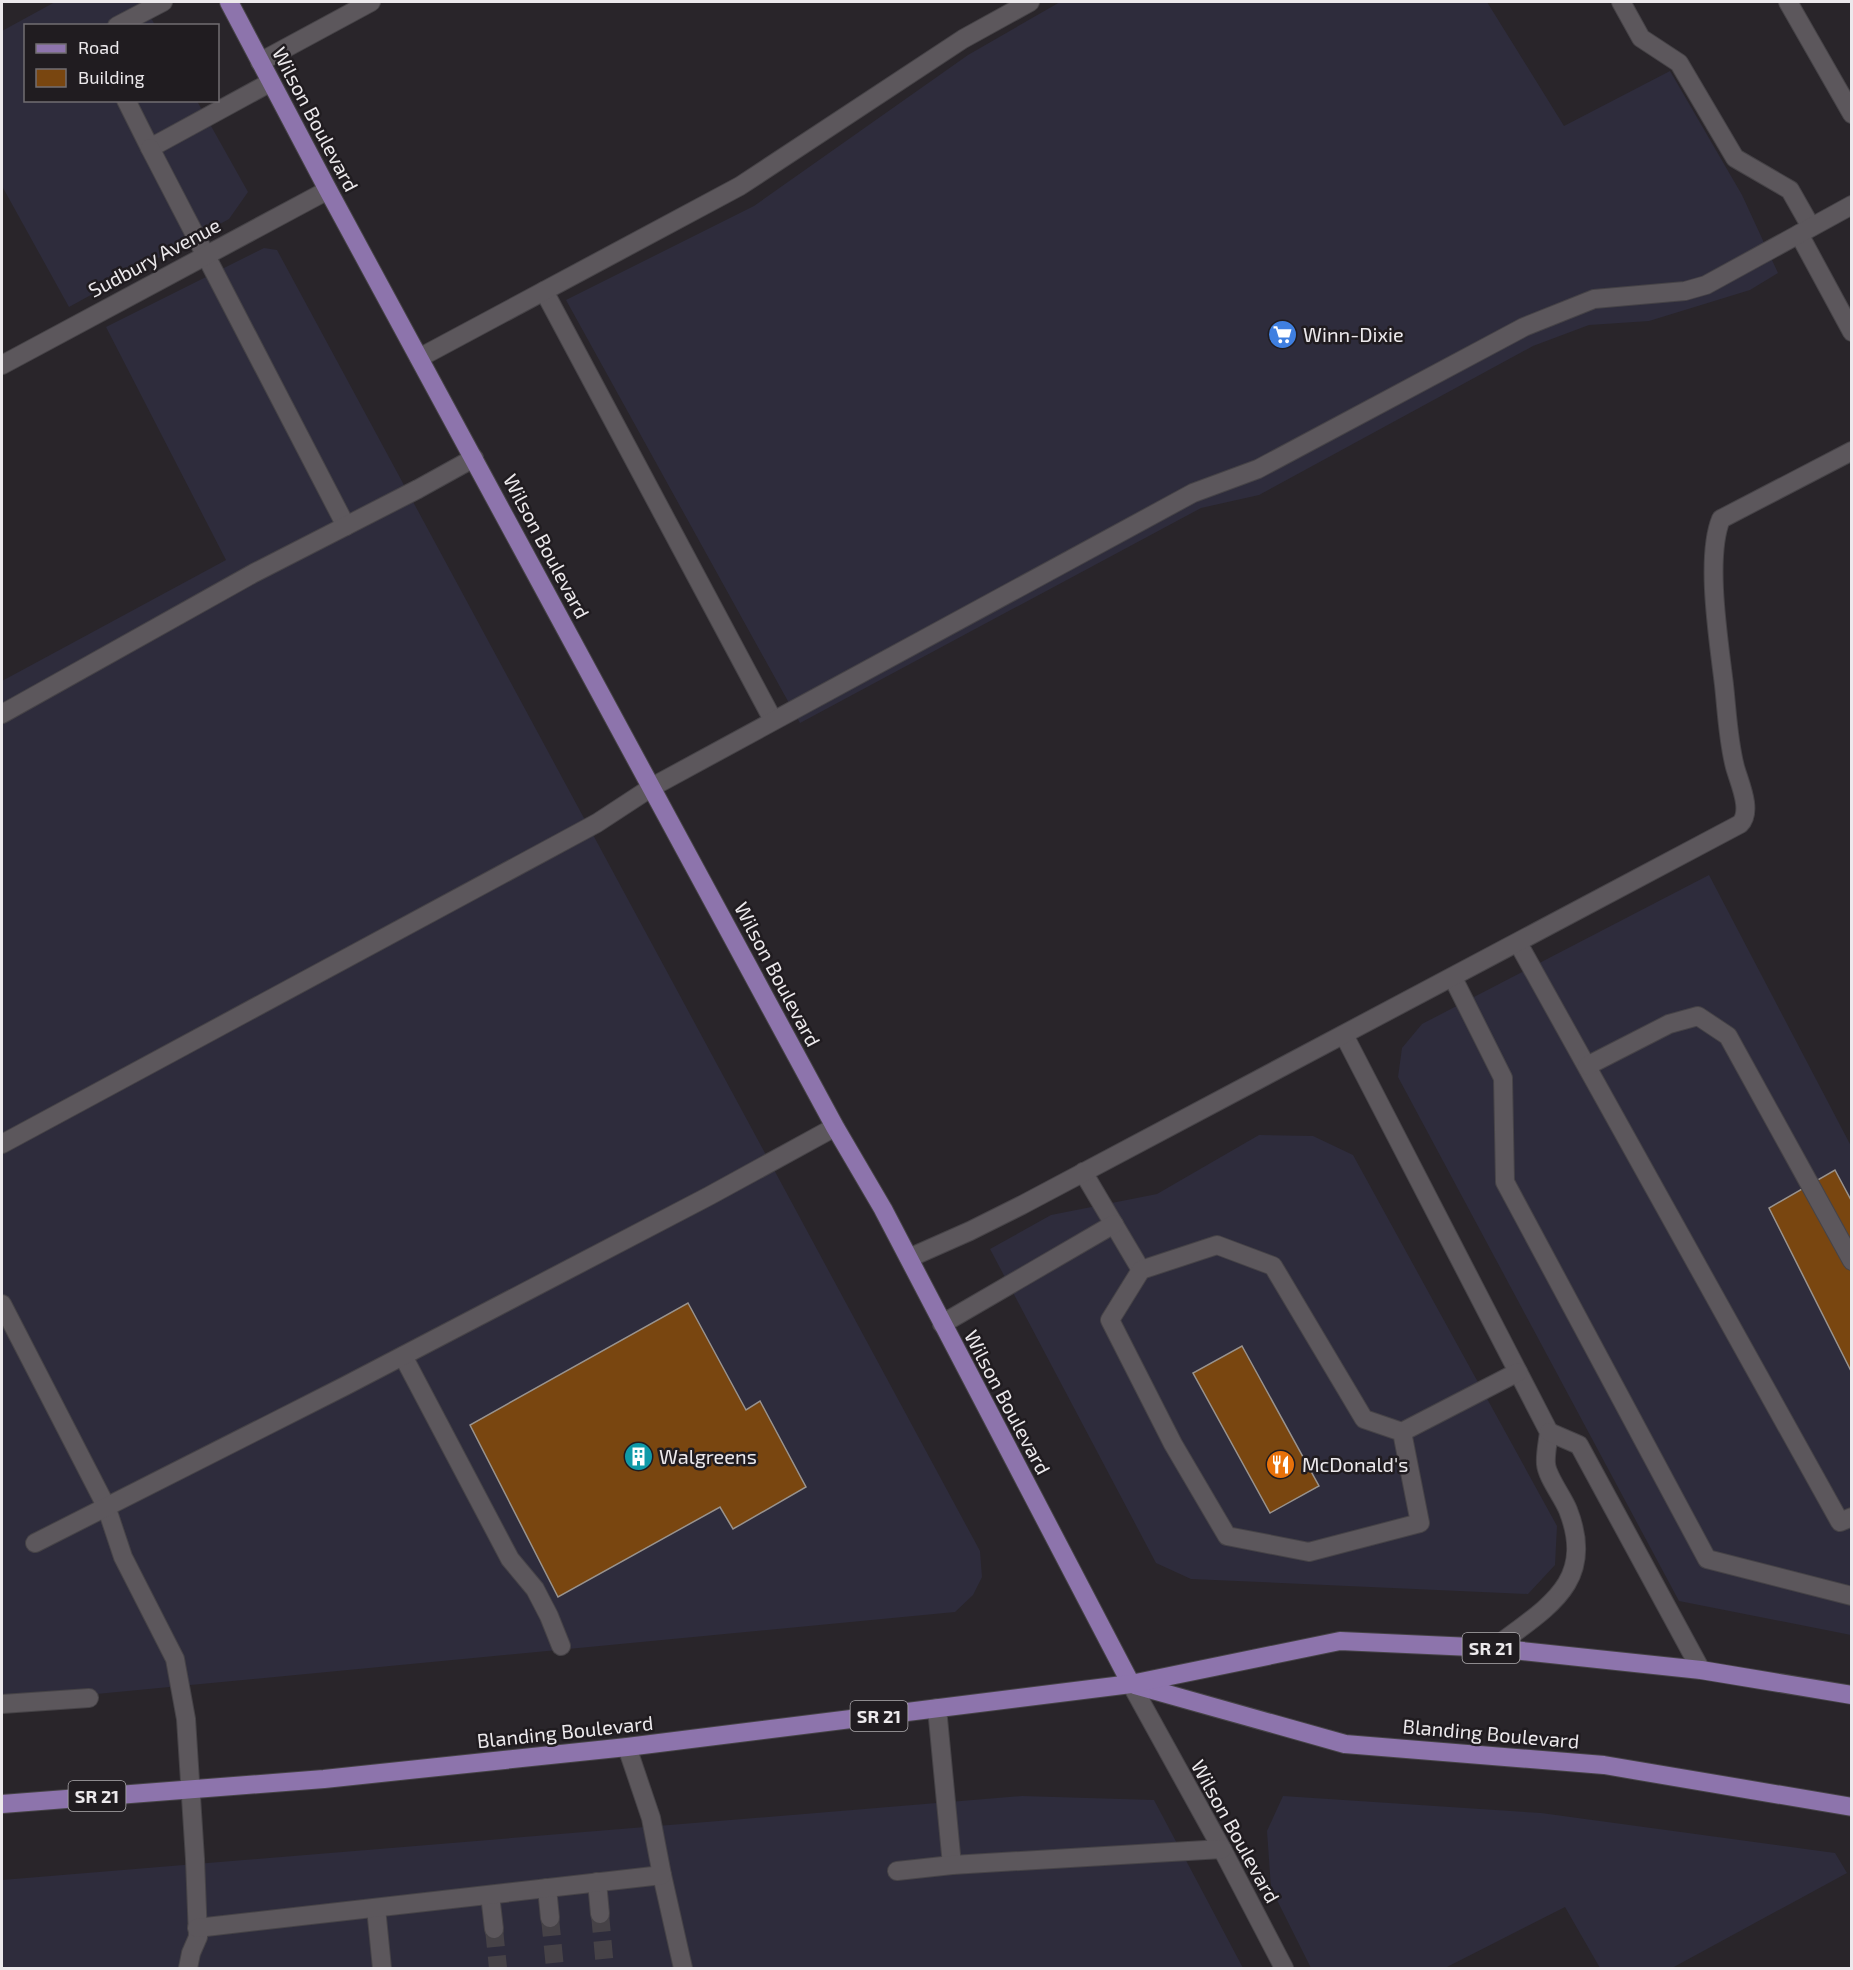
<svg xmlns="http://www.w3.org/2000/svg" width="1853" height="1970" font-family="'Exo 2',sans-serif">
  <rect width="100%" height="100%" fill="#29252a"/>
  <g fill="#2e2c3c">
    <path d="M55,2H142L155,25L26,26V100L197,101L248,192L229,219L69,307L2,186V31Z"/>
    <path d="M1060,2H1487L1564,126L1670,71L1742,195L1778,273L1750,290L1649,321L1589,325L1533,346L1259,495L1201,508L800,723L566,300L754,206L968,55Z"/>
    <path d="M264,248L277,250L980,1551L982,1577L973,1595L955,1612L2,1703V681L226,560L106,327Z"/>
    <path d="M1709,875L1851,1146V1635L1679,1601L1398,1077L1402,1048L1422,1024Z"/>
    <path d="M1259,1135L1313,1136L1353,1155L1557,1526L1555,1565L1528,1594L1191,1579L1156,1563L990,1249L1051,1215L1157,1194Z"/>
    <path d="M1022,1796L1154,1800L1243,1968H2V1880Z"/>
    <path d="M1283,1796L1541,1813L1835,1853L1847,1873L1672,1968H1600L1565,1907L1445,1968H1311L1271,1888L1267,1831Z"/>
  </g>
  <g fill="#794610" stroke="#99938e" stroke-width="1.5">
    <path d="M1835,1170L1852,1202V1373L1769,1208Z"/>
    <path d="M688,1303L746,1410L760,1401L806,1487L733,1529L720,1507L558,1597L470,1425Z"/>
    <path d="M1242,1346L1319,1486L1270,1513L1193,1373Z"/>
  </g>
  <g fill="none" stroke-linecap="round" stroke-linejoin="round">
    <g stroke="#464247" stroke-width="18" stroke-dasharray="18 9" stroke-linecap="butt">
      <path d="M600,1914L605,1968"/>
      <path d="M550,1918L555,1968"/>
      <path d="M494,1929L498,1968"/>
    </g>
    <defs>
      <g id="minor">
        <path d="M1621,2L1641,38L1679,63L1735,158L1790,190L1811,227"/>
        <path d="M1788,2L1852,114"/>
        <path d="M117,26L163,2"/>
        <path d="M260,62L371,2"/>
        <path d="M126,100L150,148L271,82"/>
        <path d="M150,148L346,526"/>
        <path d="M1799,234L1852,332"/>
        <path d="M544,291L773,720"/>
        <path d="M419,358L740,186L963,39L1030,2"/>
        <path d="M2,365L328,190"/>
        <path d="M2,714L254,573L418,489L474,458"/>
        <path d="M1518,943L1840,1522L1852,1517"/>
        <path d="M1453,978L1503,1078L1505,1182L1707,1559L1852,1596"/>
        <path d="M1344,1035L1549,1432C1548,1442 1545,1454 1546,1464C1547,1477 1563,1497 1568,1510C1597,1584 1545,1608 1494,1648"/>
        <path d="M1587,1066L1669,1024L1698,1016L1728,1036L1852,1261"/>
        <path d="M2,1144L597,823L652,787L1193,493L1258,469L1524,327L1594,299L1685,291L1706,285L1852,205"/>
        <path d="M1083,1172L1141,1270"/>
        <path d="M909,1258L970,1231L1022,1205L1740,824C1753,811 1739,782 1735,767C1728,740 1727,712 1724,685C1719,642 1705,558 1721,519L1852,451"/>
        <path d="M2,1304L106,1506L123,1557L175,1659L186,1719L195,1859L198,1937L191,1953L188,1968"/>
        <path d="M942,1324L1114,1224"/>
        <path d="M403,1356L510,1559L535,1589L549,1616L561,1646"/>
        <path d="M1402,1432L1420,1523L1309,1552L1227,1536L1173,1444L1110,1320L1141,1270L1217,1245L1273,1266L1364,1419L1402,1432L1518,1372"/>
        <path d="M1549,1432L1579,1445L1701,1670"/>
        <path d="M35,1543L345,1386L709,1196L835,1127"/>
        <path d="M1131,1684L1222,1849L1284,1968"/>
        <path d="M2,1704L89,1698"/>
        <path d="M937,1708L952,1865"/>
        <path d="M897,1871L952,1865L1222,1849"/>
        <path d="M662,1875L683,1968"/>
        <path d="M597,1882L600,1914"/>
        <path d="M547,1888L550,1918"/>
        <path d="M490,1895L494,1929"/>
        <path d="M376,1908L382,1968"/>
        <path d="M197,1928L662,1875L651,1818L627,1747"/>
      </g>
      <g id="major">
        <path d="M229,2L328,190L835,1127L883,1209L1131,1684"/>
        <path d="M1135,1685L1345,1744L1604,1765L1852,1807"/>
        <path d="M2,1804L324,1779L627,1747L1131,1684L1340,1641L1494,1648L1701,1670L1852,1695"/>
      </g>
    </defs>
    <use href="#minor" stroke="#464347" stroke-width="20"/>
    <use href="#major" stroke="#464347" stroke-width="20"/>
    <use href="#minor" stroke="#5c575c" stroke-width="18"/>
    <use href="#major" stroke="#8d74ac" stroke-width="18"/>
  </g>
  <defs>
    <symbol id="supermarket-disc" viewBox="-11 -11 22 22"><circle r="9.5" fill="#3f7fe0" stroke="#201c20"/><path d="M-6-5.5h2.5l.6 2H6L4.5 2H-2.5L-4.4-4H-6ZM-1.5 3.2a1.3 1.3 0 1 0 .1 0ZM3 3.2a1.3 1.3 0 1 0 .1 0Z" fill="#fff"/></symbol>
    <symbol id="building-disc" viewBox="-11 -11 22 22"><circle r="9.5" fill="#0f9aa8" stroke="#201c20"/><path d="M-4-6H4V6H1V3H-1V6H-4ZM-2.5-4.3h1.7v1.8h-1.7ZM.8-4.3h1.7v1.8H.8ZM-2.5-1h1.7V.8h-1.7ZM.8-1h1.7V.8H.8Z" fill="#fff"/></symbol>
    <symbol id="restaurant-disc" viewBox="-11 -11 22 22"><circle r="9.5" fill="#e8710a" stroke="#201c20"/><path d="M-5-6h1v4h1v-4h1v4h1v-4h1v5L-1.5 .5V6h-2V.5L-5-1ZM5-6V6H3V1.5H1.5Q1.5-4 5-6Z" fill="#fff"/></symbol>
  </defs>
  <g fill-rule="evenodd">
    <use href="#supermarket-disc" x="1266" y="318" width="33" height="33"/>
    <use href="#building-disc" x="622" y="1440" width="33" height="33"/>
    <use href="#restaurant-disc" x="1264" y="1448" width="33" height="33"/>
  </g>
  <g text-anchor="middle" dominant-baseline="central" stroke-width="5" stroke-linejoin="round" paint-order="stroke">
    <g fill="#201c20" stroke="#afacaf" stroke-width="1.5">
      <rect x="1462.5" y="1633" width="57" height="30" rx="4.5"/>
      <rect x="850.5" y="1701" width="57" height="30" rx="4.5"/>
      <rect x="68.5" y="1781" width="57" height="30" rx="4.5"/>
    </g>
    <g font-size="18" font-weight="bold" fill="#ece9ec">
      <text x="1491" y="1648">SR 21</text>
      <text x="879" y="1716">SR 21</text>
      <text x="97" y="1796">SR 21</text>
    </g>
    <g font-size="20" fill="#ece9ec" stroke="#201c20">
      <text transform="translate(316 119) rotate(62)">Wilson Boulevard</text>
      <text transform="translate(154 257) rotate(-28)">Sudbury Avenue</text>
      <text transform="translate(547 546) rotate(62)">Wilson Boulevard</text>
      <text transform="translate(778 974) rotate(62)">Wilson Boulevard</text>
      <text transform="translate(1008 1402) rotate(62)">Wilson Boulevard</text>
      <text transform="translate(565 1731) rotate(-6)">Blanding Boulevard</text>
      <text transform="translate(1491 1733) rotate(5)">Blanding Boulevard</text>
      <text transform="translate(1236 1831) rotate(61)">Wilson Boulevard</text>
    </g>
    <g font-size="20" fill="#ece9ec" stroke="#201c20" text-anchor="start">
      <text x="1303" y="334">Winn-Dixie</text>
      <text x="659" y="1456">Walgreens</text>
      <text x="1302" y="1464">McDonald's</text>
    </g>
  </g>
  <rect width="1853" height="1970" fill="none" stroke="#ece9ec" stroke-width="6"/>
  <rect x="24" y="24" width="195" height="78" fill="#201c20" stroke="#726e72" stroke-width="1.5"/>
  <rect x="36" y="44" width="30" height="9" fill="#8d74ac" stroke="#726e72" stroke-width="1.5"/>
  <text x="78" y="54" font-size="18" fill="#ece9ec">Road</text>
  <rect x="36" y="69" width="30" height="18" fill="#794610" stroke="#726e72" stroke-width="1.5"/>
  <text x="78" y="84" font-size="18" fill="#ece9ec">Building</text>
</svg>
